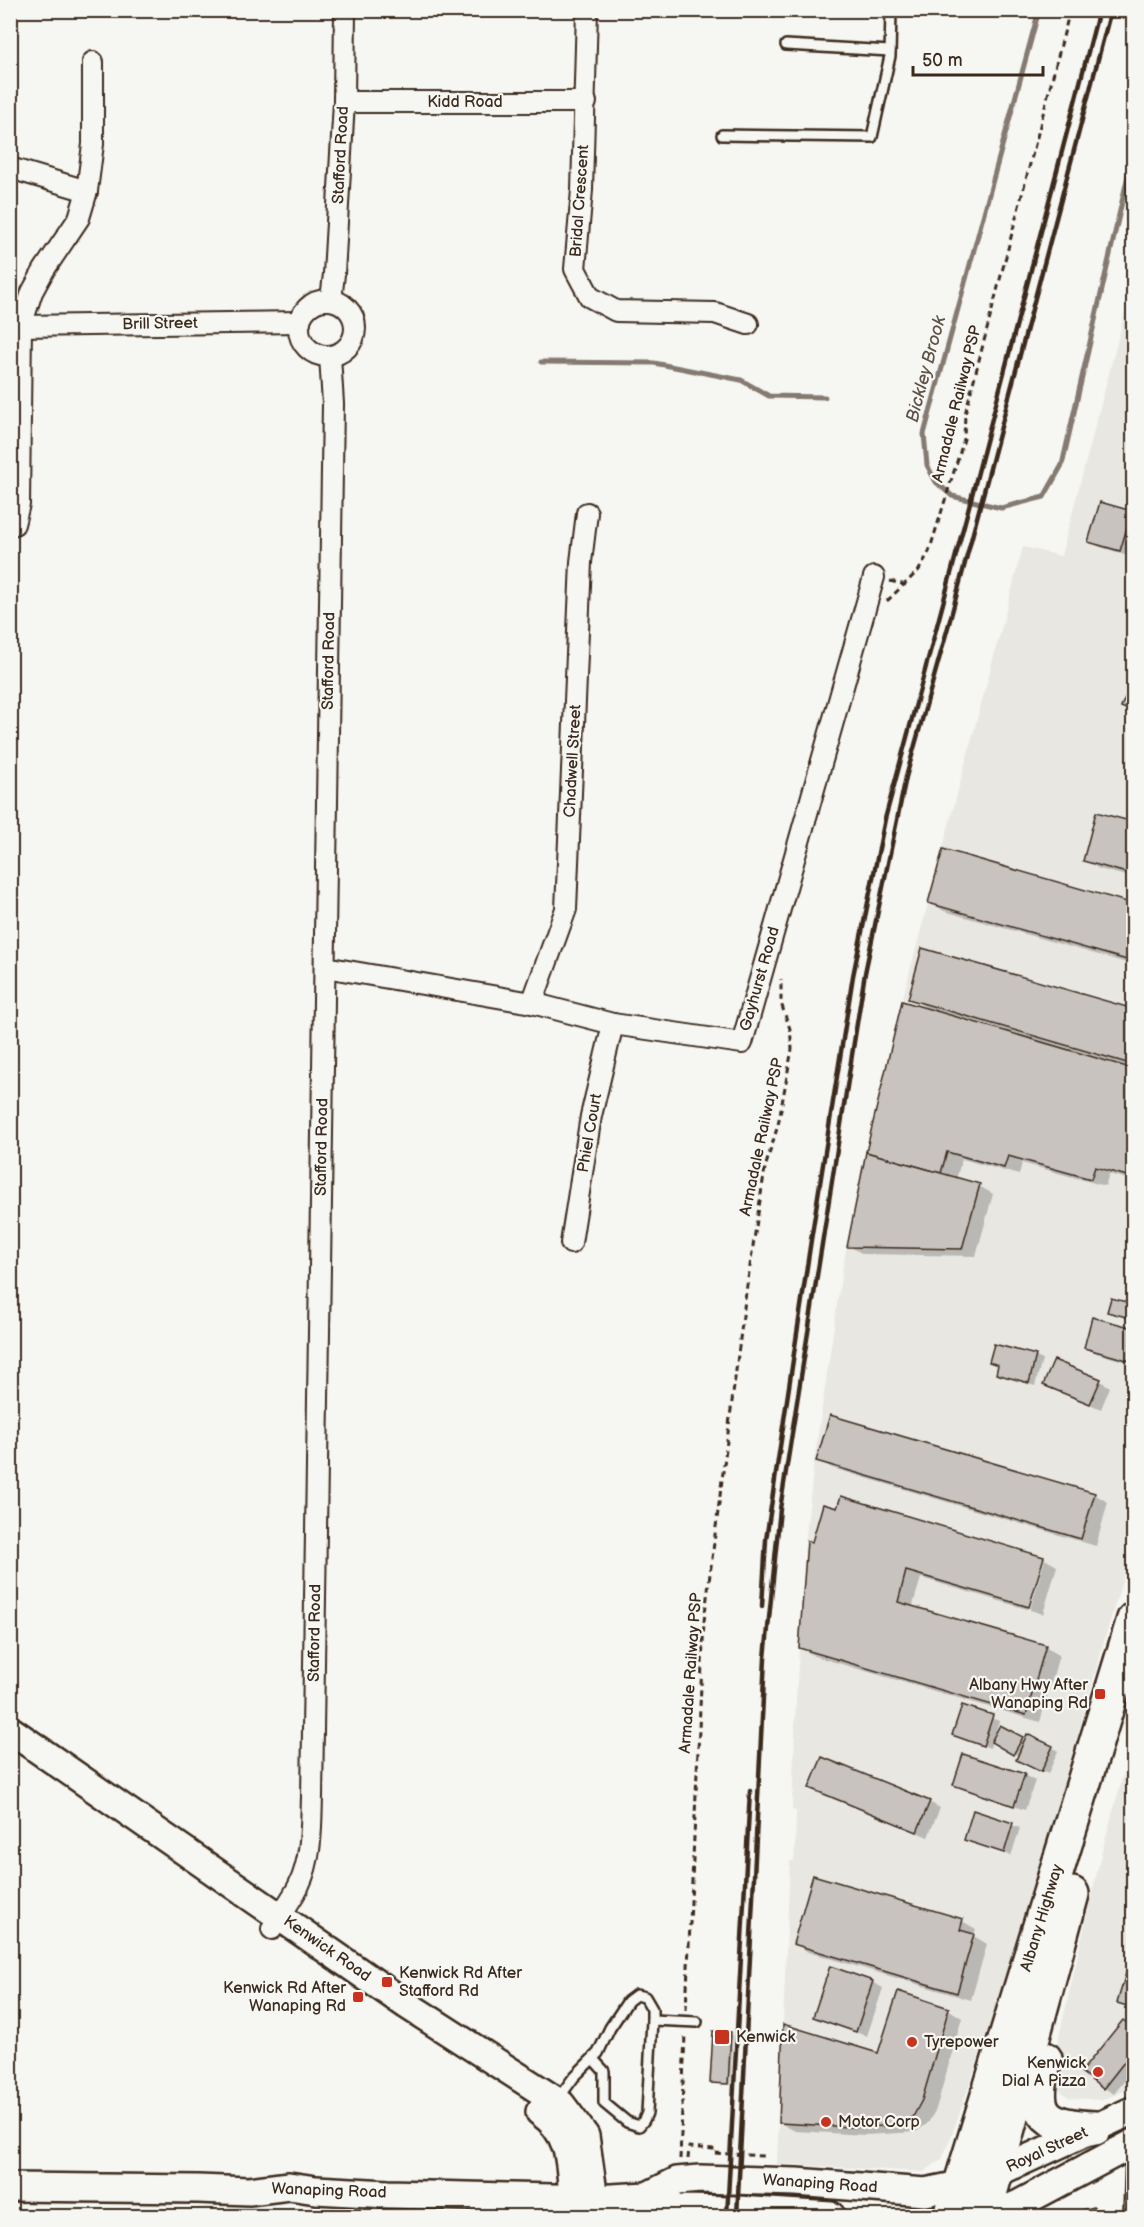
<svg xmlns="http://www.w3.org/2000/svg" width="1144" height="2227" font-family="'Balsamiq Sans',sans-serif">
  <rect width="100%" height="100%" fill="#f6f6f2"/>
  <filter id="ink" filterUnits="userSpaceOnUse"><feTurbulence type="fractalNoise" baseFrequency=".0167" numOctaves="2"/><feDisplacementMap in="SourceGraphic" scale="12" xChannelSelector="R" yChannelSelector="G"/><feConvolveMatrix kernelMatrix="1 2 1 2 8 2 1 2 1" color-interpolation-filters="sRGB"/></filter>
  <g filter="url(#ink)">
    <g fill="#e8e7e2">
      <path d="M1133,282V1545L1104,1641L1038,1876L999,1999L953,2132L942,2159L924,2172L777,2164L790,1861H794L795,1848L796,1811L792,1810L796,1701L805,1544L814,1462L842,1271L866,1152L902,1001L1023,547L1061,556Z"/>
      <path d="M1133,1739V2088L1102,2100L1070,2098L1056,2088L1053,2063L1100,1859Z"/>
    </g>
    <g fill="#0003">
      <path d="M1131,513L1134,514V547L1131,556L1100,547L1089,541Z"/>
      <path d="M1134,824V878L1099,869L1084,860Z"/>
      <path d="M930,902L1134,905V965L944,911Z"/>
      <path d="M910,998L1134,1011V1181L1109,1174L1105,1186L1022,1163L1019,1175L962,1159L956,1179L979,1186L993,1194L976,1256L863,1254L849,1246L868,1152L927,1008Z"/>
      <path d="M1134,1305V1320L1109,1311Z"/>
      <path d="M1134,1330V1364L1096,1353L1085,1347Z"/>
      <path d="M1035,1356L1042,1360L1035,1386L1004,1377L998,1373L1000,1366L990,1362Z"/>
      <path d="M1100,1381L1110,1387L1101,1409L1045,1384Z"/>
      <path d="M818,1460L1094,1494L1108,1502L1096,1546L832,1468Z"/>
      <path d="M808,1543L1043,1558L1057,1566L1043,1614L1030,1610L1045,1559H1042L1027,1609L921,1578L912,1608L1045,1647L1059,1655L1040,1722L814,1656L800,1647Z"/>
      <path d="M963,1707L999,1721L995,1734H996L1000,1727L1026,1741L1052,1747L1058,1751L1048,1774L1024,1763L1019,1756L992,1741L990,1748L954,1735Z"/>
      <path d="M1024,1775L1035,1781L1025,1810L966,1790L955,1784Z"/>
      <path d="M811,1788L929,1802L940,1808L928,1837Z"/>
      <path d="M974,1812L1020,1828L1011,1856L966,1839Z"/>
      <path d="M962,1921L976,1929L974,1936L987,1944L971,2000L808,1952L794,1943Z"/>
      <path d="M872,1982L883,1988L867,2036L826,2022L815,2016Z"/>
      <path d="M948,2009L962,2018L936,2109L928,2123L916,2132L865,2135L795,2131L780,2123Z"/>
      <path d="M1134,2028V2069L1114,2094L1104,2088Z"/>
      <path d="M730,2034L733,2035L731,2085L715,2084L712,2083Z"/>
      <path d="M1094,2209L1105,2216H1073V2214Z"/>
    </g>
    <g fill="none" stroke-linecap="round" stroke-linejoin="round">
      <g stroke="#857a71" stroke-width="5">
        <path d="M1039,10L924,434L927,465L936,482L952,496L1001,508L1044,497L1062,465L1134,149"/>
        <path d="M541,362L654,363L741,380L769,396L825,397"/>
      </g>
    </g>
    <g fill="#c8c3be" stroke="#3b2a1e" stroke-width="1.5">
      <path d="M1100,502L1132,511L1120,551L1088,542Z"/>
      <path d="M1134,676V712L1121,707Z"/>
      <path d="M1096,812L1134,822V875L1083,861Z"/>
      <path d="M943,849L1134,904V962L928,903Z"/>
      <path d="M922,948L1134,1009V1065L908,999Z"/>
      <path d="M902,1001L1134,1069V1178L1095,1167L1091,1179L1008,1156L1004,1168L947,1152L941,1173L866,1152Z"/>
      <path d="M866,1152L980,1184L962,1249L847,1247Z"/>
      <path d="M1111,1298L1134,1304V1319L1107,1312Z"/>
      <path d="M1092,1317L1134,1328V1362L1084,1348Z"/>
      <path d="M994,1344L1036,1355L1029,1383L996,1374L998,1365L989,1362Z"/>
      <path d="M1054,1360L1101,1379L1090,1404L1043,1385Z"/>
      <path d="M830,1415L1095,1493L1081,1539L816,1461Z"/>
      <path d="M841,1496L1044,1557L1029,1607L906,1571L898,1602L1046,1645L1026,1715L799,1648L807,1541L812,1542L823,1504L837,1508Z"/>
      <path d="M962,1705L993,1715L983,1746L952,1735Z"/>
      <path d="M1000,1725L1023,1737L1013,1755L991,1742Z"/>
      <path d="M1027,1734L1053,1746L1041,1772L1016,1760Z"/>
      <path d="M963,1754L1025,1774L1014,1806L953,1785Z"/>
      <path d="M822,1757L930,1801L917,1832L809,1788Z"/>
      <path d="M973,1810L1013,1823L1004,1853L964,1840Z"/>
      <path d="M813,1875L963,1919L960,1930L974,1934L957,1993L793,1944Z"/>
      <path d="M1131,1957H1134V2008L1117,2003Z"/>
      <path d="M830,1966L873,1981L856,2032L813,2017Z"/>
      <path d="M898,1991L949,2008L922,2100L914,2115L901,2125L885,2126L850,2127L779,2123L783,2024L878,2053Z"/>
      <path d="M1123,2020L1134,2028V2057L1127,2063L1125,2061L1103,2089L1081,2072Z"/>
      <path d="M713,2031L731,2032L728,2084L710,2083Z"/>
      <path d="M1094,2207L1096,2216H1072L1071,2213Z"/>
    </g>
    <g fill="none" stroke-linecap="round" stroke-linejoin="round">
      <defs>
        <g id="lane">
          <path d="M786,45L890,51"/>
          <path d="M722,135L872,137L890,56L891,10"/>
          <path d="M652,2020L697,2022"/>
          <path d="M558,2099L574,2077L598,2053L610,2028L628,2001L636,1995L645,1997L652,2009V2020L647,2113L644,2120L639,2126L627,2122L604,2103V2071L593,2059"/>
          <path d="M1127,2149L1131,2157L1129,2216"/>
        </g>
        <g id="street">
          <path d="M587,10L582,190L575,269L590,297L616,311L715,313L748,324"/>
          <path d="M344,102H586"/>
          <path d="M10,168L87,191"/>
          <circle cx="327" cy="328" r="28"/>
          <path d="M331,300L334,274L344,102L345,10"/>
          <path d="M21,326L300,322"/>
          <path d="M10,526L14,524L19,504L21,326L32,292L44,270L79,218L87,191L93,144V62"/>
          <path d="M325,967L532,1003L613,1024L742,1043L874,577"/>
          <path d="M532,1003L566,909L581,562L587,513"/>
          <path d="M571,1243L591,1116L613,1024"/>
          <path d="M272,1929C280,1914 292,1900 299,1885C312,1858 311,1826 312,1797L333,404L330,356"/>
        </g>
        <g id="secondary">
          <path d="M10,1730L407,2005L561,2104L585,2136L594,2199"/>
          <path d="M540,2112C572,2134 570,2164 573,2199"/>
          <path d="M10,2187L198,2189L249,2191L289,2186L316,2190L388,2194L594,2199L647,2196L677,2181L700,2179L796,2182L925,2192L960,2185L996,2173L1134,2110"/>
          <path d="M647,2196L677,2209L738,2210L831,2216"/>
          <path d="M967,2215L1012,2207L1021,2203L1134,2143"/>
        </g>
        <g id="highway">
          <path d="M1045,2059C1032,2111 1039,2126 1095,2128"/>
          <path d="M951,2216L1134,1619"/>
          <path d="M984,2216L1072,1894"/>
        </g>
      </defs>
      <use href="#lane" stroke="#3b2a1e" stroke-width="14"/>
      <use href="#street" stroke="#3b2a1e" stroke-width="24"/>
      <use href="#secondary" stroke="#3b2a1e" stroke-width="32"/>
      <use href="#highway" stroke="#3b2a1e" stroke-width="38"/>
      <g stroke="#3b2a1e" stroke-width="3" stroke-dasharray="6 4.5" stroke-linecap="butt">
        <path d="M890,581L906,585"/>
        <path d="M887,601L919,570L929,552L964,439L965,414L1070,10"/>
        <path d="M686,2010L704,1621L746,1292L765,1168L778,1125L792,1049L790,1029L781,1003V979"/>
        <path d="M680,2159L685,2034"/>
        <path d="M688,2159L689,2147L713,2149V2153L763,2156L762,2160"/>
      </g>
      <use href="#lane" stroke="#f6f6f2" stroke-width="9"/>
      <use href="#street" stroke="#f6f6f2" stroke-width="20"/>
      <use href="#secondary" stroke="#f6f6f2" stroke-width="27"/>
      <use href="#highway" stroke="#f6f6f2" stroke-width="33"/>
      <g stroke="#3b2a1e" stroke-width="4.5">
        <path d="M762,1606L766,1540L811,1240L853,976L885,819L967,514L1099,10"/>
        <path d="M727,2216L750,1791"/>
        <path d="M737,2216L765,1658L780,1509L865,973L906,777L950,620L1111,10"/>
      </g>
    </g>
  </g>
  <g fill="#c8321e" stroke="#f6f6f2" stroke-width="2">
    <rect x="1094" y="1688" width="12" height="12" rx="3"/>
    <rect x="381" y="1976" width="12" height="12" rx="3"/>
    <rect x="352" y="1991" width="12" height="12" rx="3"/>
    <rect x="714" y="2029" width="16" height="16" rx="3"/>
    <circle cx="912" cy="2042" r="6"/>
    <circle cx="1098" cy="2072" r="6"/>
    <circle cx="826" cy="2122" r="6"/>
  </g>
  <g text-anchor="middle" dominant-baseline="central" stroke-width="4.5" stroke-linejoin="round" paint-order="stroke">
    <g font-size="16" fill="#3b2a1e" stroke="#f6f6f2">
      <text x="465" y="102">Kidd Road</text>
      <text transform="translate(341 155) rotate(-87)">Stafford Road</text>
      <text transform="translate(580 201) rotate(-86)">Bridal Crescent</text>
      <text transform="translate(160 324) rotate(-1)">Brill Street</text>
      <text transform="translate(957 404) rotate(-76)">Armadale Railway PSP</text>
      <text transform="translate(329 661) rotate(-89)">Stafford Road</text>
      <text transform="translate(573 761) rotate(-87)">Chadwell Street</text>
      <text transform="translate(760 979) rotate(-74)">Gayhurst Road</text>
      <text transform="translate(590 1133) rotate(-80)">Phiel Court</text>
      <text transform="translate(762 1137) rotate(-78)">Armadale Railway PSP</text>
      <text transform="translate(322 1147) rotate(-89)">Stafford Road</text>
      <text transform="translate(315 1633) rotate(-89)">Stafford Road</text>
      <text transform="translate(691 1673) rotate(-86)">Armadale Railway PSP</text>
      <text transform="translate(1042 1918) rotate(-73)">Albany Highway</text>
      <text transform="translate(327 1949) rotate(35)">Kenwick Road</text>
      <text transform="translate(1047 2150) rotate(-25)">Royal Street</text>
      <text transform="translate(820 2184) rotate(4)">Wanaping Road</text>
      <text transform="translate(329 2191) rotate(2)">Wanaping Road</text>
    </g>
    <g font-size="16" fill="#3b2a1e" stroke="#f6f6f2" text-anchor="start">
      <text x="1088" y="1685" text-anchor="end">Albany Hwy After<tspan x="1088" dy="18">Wanaping Rd</tspan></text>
      <text x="399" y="1973">Kenwick Rd After<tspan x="399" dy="18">Stafford Rd</tspan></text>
      <text x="346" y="1988" text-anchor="end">Kenwick Rd After<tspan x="346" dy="18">Wanaping Rd</tspan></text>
      <text x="736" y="2037">Kenwick</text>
      <text x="924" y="2042">Tyrepower</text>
      <text x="1086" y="2063" text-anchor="end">Kenwick<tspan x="1086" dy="18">Dial A Pizza</tspan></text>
      <text x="838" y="2122">Motor Corp</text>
    </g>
    <g font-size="18" font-style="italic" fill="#605248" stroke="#f6f6f2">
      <text transform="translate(926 369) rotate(-75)">Bickley Brook</text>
    </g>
  </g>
  <rect width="1144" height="2227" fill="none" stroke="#f6f6f2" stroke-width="36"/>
  <rect x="18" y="18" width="1108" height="2191" fill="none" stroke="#3b2a1e" stroke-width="2" filter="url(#ink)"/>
  <path d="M913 66v9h130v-9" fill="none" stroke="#3b2a1e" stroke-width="3"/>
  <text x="922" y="66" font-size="18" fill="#3b2a1e" stroke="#f6f6f2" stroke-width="4.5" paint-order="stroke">50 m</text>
</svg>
